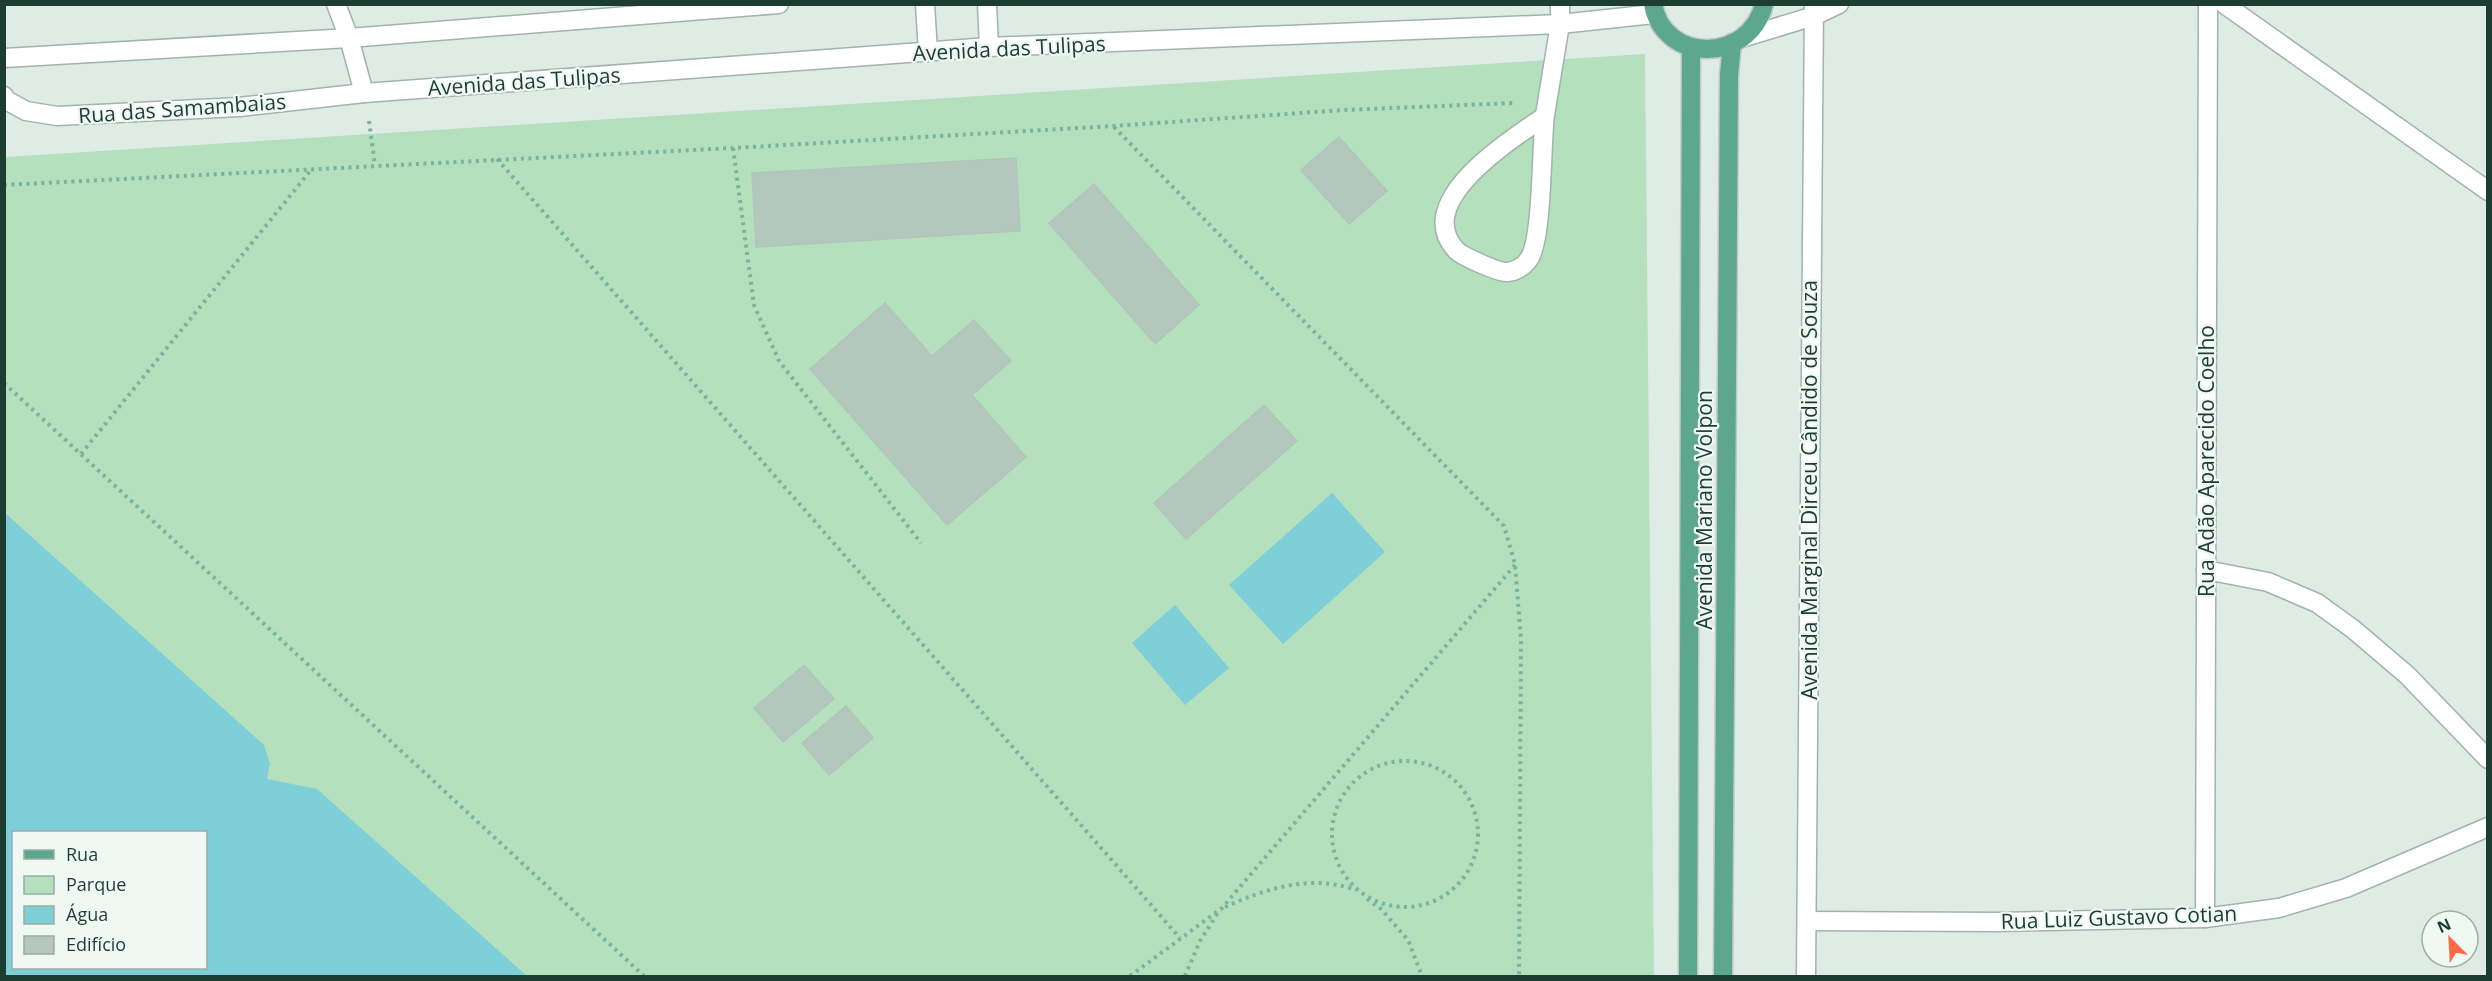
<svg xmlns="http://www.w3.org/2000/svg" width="2492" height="981" font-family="'Open Sans',sans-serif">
  <rect width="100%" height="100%" fill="#deece5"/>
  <path fill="#b4e0bd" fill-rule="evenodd" d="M1645,54L1654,976H5V157ZM14,832H206V968H14Z"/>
  <g fill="#7ecfd8" fill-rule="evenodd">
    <path d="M1332,493L1385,552L1283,644L1229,585Z"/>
    <path d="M5,513L264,745L270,764L267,779L317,789L527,976H5ZM14,832H206V968H14Z"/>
    <path d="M1175,605L1229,668L1185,705L1132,643Z"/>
  </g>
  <g fill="#b3c7bd" stroke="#b0c6bb" stroke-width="1.5">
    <path d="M1339,137L1387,191L1349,224L1301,170Z"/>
    <path d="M1016,158L1020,231L756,247L752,173Z"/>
    <path d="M1094,184L1199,305L1155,344L1049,223Z"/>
    <path d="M885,303L932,356L974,320L1011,361L972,395L1026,457L947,525L810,369Z"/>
    <path d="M1264,405L1297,441L1186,539L1154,503Z"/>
    <path d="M804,665L834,699L783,742L754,708Z"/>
    <path d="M846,706L873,738L829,775L802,743Z"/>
  </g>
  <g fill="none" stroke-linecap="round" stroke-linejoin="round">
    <defs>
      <path id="lane" d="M1545,116C1511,140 1411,201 1456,250C1461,256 1498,272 1506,272C1514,272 1524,267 1529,259C1543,239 1541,145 1545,115C1550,84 1555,54 1560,24"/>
      <g id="street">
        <path d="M336,4L349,38L364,93"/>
        <path d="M925,4L928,52"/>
        <path d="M987,4L989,47"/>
        <path d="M2224,4L2488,191"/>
        <path d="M1560,24V4"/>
        <path d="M1745,37L1814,16L1839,4"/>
        <path d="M4,58L349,38L779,4"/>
        <path d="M4,96L6,100L26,111L57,116L239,107L364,93L989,47L1560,24L1654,14"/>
        <path d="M2206,570L2268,582L2317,603L2353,629L2407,675L2488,759"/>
        <path d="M2205,918L2208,4"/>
        <path d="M1807,921L1997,922L2205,918L2279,908L2346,888L2488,827"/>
        <path d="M1806,976L1814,4"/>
      </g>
      <g id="primary">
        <path d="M1653,4C1664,65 1750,63 1764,4"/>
        <path d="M1688,976L1691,48"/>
        <path d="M1723,976L1729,75L1732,43"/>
      </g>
    </defs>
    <use href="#lane" stroke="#a0b4ac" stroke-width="21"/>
    <use href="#street" stroke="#a0b4ac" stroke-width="21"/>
    <use href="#primary" stroke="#c0c9c6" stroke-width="21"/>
    <g stroke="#7ab39e" stroke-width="4" stroke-dasharray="3 4.5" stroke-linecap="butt">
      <path d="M369,121L375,165"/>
      <path d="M1114,127L1504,526L1515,564L1521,640L1519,976"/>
      <path d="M733,148L754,305L779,361L921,543"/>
      <path d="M497,159L1180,938"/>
      <path d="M4,185L733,148L1113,126L1344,110L1513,103"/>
      <path d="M4,383L644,976"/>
      <path d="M81,454L311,170"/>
      <circle cx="1405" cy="834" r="73"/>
      <path d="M1367,899L1381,909L1408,940L1422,976"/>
      <path d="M1225,907C1267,888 1311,874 1356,890"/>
      <path d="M1130,976L1222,908L1515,565"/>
      <path d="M1185,976L1200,941L1219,911"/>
    </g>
    <use href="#lane" stroke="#fff" stroke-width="18"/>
    <use href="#street" stroke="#fff" stroke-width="18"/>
    <use href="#primary" stroke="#5da78f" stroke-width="18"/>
  </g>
  <g text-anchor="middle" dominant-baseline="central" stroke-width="4.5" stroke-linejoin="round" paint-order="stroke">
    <g font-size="21" fill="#1d3d33" stroke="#eff8f3">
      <text transform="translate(1009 48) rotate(-3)">Avenida das Tulipas</text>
      <text transform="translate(524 81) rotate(-4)">Avenida das Tulipas</text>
      <text transform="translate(182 108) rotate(-4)">Rua das Samambaias</text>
      <text transform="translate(2206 461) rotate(-90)">Rua Adão Aparecido Coelho</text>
      <text transform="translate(1809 490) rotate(-90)">Avenida Marginal Dirceu Cândido de Souza</text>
      <text transform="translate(1704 510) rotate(-90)">Avenida Mariano Volpon</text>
      <text transform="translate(2119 917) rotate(-2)">Rua Luiz Gustavo Cotian</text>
    </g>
  </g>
  <rect width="2492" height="981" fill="none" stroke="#1d3d33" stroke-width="12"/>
  <rect x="12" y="831" width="195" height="138" fill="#eff8f3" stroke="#9bada6" stroke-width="1.5"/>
  <rect x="24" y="850" width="30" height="9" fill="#5da78f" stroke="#9bada6" stroke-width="1.5"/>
  <text x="66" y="861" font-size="18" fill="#1d3d33">Rua</text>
  <rect x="24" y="876" width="30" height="18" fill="#b4e0bd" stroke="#9bada6" stroke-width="1.5"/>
  <text x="66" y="891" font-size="18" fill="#1d3d33">Parque</text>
  <rect x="24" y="906" width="30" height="18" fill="#7ecfd8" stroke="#9bada6" stroke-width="1.5"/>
  <text x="66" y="921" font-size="18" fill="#1d3d33">Água</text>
  <rect x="24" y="936" width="30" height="18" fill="#b3c7bd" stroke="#9bada6" stroke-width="1.5"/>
  <text x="66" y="951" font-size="18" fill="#1d3d33">Edifício</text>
  <g transform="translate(2450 939) rotate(336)"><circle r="28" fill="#eff8f3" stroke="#9bada6" stroke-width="1.5"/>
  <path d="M0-4.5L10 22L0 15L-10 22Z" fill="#ff6b48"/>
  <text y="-9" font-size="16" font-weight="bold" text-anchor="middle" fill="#1d3d33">N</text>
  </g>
</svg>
